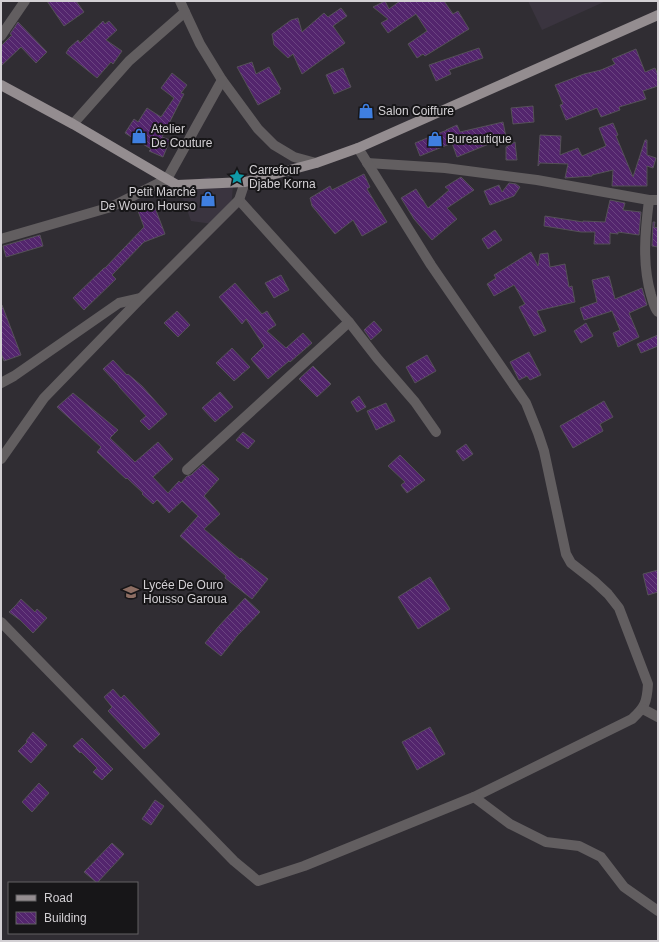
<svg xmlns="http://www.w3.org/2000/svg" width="659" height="942" font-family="Helvetica,sans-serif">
  <defs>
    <pattern id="building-back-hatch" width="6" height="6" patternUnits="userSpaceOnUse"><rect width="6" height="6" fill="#53256d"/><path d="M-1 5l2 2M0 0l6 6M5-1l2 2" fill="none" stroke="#6b4481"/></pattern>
  </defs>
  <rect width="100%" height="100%" fill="#302d33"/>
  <g fill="#3a343f">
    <path d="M528,1H606L542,30Z"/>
    <path d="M209,177L233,186L231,209L219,225L191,221L180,190L186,181Z"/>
  </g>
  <g fill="url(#building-back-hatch)" stroke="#555158">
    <path d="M47,1H76L84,12L64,26Z"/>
    <path d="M385,1L389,9L400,1H444L453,14L458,11L469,29L425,56L423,54L417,58L408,44L427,31L416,14L388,33L381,23L388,19L373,7Z"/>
    <path d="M341,8L347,16L333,26L345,43L302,74L293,54L288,58L274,45L272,34L291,20L298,18L302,32L324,13L328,17Z"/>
    <path d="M103,21L105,24L109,21L117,30L106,40L122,51L113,64L111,62L97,78L66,53L69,48L78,40L80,43Z"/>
    <path d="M18,22L47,52L36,63L21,47L1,66V46L12,35L10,34Z"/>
    <path d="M479,48L483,58L449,70L451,74L436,81L429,65Z"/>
    <path d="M636,49L645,72L655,68L658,75V86L643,91L646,99L619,107L620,110L601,117L597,108L566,120L560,105L563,104L555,85L584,74L601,70L615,64L612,59Z"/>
    <path d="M252,62L256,74L269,67L281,89L279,91L280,93L258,105L237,67Z"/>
    <path d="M343,68L351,87L334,94L326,75Z"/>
    <path d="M172,73L187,85L181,93L184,94L162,137L170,140L163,157L149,151L151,149L125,133L134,119L138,122L147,108L161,117L174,98L161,88Z"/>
    <path d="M533,106L534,122L513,124L511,108Z"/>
    <path d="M503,122L506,137L457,157L452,143L420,156L415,143L447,130H446L457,125L460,132Z"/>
    <path d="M613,123L618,135L616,136L633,177L645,140H647V155L656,158L653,168L647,166V186H612L613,170L592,175V176L565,178L568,164L540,163L538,166L540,135L561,136L560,155L578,148L582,156L606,146L599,128Z"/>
    <path d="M515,142L517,160H506V147Z"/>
    <path d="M364,174L370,187L367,189L387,222L362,236L353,220L335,234L312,206L310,198L330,186L332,190Z"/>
    <path d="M461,177L474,190L447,208L457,219L432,240L414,219L401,198L416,189L428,208L449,190L445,187Z"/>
    <path d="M509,183L516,184L520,187L514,196L490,205L484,191L499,185L502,192Z"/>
    <path d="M610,200L625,203L623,210L641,212L639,235L618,232V234L610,233V244H594L595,232H581L544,226L545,216L583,222V221L605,222Z"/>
    <path d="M154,205L165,234L144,242L112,275L116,279L84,310L73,298L104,268H105L144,227L138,211Z"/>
    <path d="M653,222H655L654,227L658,228V247L652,246Z"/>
    <path d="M495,230L502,240L488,249L482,239Z"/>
    <path d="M40,235L43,246L6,257L3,246Z"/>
    <path d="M531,252L538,266L540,254L548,253L550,267L565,264L569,287L572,286L575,302L537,311L546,331L534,336L519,307L525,304L514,285L494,296L487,284L496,278L494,275Z"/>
    <path d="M281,275L289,290L274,298L265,283Z"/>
    <path d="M609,276L615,299L642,288L647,305L629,313L639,337L618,347L613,333L620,330L612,311L584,320L580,308L597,302L592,280Z"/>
    <path d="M235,283L262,314L267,311L276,325L267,331L286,348L303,333L312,343L290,362L289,361L268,379L251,359L264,346L246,319L242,324L219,297Z"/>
    <path d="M1,305H2L21,355L4,361L1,353Z"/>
    <path d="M177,311L190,325L178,337L164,323Z"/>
    <path d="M374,321L382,330L371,340L364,330Z"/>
    <path d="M586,323L593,336L581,343L574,331Z"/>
    <path d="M658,335V346L641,353L637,344Z"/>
    <path d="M232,348L250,367L234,381L216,363Z"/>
    <path d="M529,352L541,375L530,380L527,376L519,380L510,362Z"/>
    <path d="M427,355L436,371L415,383L406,367Z"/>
    <path d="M113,360L127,375L128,374L142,386L167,414L149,430L140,421L146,416L120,388L118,385L103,369Z"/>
    <path d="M313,366L331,384L317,397L299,379Z"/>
    <path d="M220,392L233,407L215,422L202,408Z"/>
    <path d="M73,393L118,430L110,438L135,462L158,442L173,459L153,477L168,493L179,481L181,483L187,476L191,475L203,464L219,479L204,496L220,514L204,529L240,559L241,558L268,579L252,599L225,578L226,576L180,536L198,516L182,501L169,513L157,500L153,504L142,494L143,493L127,478L126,479L97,452L101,447L57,407Z"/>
    <path d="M359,396L366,407L357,412L351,402Z"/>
    <path d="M604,401L613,417L600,424L603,431L573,448L560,426Z"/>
    <path d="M386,403L395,421L376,430L367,411Z"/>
    <path d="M243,432L255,441L248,449L236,440Z"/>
    <path d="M466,444L473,454L463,461L456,451Z"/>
    <path d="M400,455L425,480L407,493L401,485L405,482L388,466Z"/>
    <path d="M658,570V592L648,595L643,574Z"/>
    <path d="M430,577L450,609L418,629L398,597Z"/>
    <path d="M245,598L260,612L237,636L221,656L205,643L218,627Z"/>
    <path d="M21,599L35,612L37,609L47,618L33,633L20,620L9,612L16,605Z"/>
    <path d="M113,689L121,698L124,695L160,734L144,749L108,711L112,707L104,697Z"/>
    <path d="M430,727L445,754L417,770L402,742Z"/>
    <path d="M33,732L47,745L31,763L18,751L27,742L26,741Z"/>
    <path d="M82,738L113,769L102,780L93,772L97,768L81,752L80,753L73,746Z"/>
    <path d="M39,783L49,793L32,812L22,802Z"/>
    <path d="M155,800L164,806L151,825L142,819Z"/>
    <path d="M112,843L124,854L97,883L84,872Z"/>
  </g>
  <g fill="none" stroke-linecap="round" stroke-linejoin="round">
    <g stroke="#625e60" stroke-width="10">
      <path d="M180,1L185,12L200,44L222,80L258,129L274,145L294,157L316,163"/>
      <path d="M1,36L25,1"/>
      <path d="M73,124L129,61L185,12"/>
      <path d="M367,163L445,168L537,180L649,200H658"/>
      <path d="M239,200L349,322L377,358L415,402L436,432"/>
      <path d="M649,200C645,232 642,264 651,295C653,301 654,308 658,312"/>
      <path d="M1,239L111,207L167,179L222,80"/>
      <path d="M1,383L14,376L119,303L141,298"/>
      <path d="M1,459L44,398L141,298L239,200L245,182"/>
      <path d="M187,470L349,322"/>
      <path d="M1,622L234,861L258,881L304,866L474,797L632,719C645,707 647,702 648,684L619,608L608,594L594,581L571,563L566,554L544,451L538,433L526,403L431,265L358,148"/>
      <path d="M643,709L658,717"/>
      <path d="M474,797L510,824L546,842L579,846L601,857L624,887L658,911"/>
    </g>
    <path stroke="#948d90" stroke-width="10" d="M1,85L73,124L177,185L245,182L316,163L358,148L658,15"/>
  </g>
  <defs>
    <symbol id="shop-bare" viewBox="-9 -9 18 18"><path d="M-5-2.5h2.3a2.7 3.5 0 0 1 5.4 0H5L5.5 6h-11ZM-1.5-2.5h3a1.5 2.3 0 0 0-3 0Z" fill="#3f7fe0" stroke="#171618" stroke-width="2.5" paint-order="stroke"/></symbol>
    <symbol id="sight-bare" viewBox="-9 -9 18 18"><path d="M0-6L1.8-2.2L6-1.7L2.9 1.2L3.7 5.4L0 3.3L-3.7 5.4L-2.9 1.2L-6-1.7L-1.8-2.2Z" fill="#0f9aa8" stroke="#171618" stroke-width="2.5" paint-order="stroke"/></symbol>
    <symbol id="school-bare" viewBox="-9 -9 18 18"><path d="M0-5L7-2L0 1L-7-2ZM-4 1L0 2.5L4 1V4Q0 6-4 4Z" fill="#8d6e63" stroke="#171618" stroke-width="2.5" paint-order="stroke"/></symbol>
  </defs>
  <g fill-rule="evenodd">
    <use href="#shop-bare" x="355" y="100" width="22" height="22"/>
    <use href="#shop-bare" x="128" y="125" width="22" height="22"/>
    <use href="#shop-bare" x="424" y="128" width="22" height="22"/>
    <use href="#sight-bare" x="226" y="166" width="22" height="22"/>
    <use href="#shop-bare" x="197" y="188" width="22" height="22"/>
    <use href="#school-bare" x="120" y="581" width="22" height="22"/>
  </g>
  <g text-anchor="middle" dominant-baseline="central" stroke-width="4" stroke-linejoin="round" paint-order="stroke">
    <g font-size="12" fill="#d3d0d4" stroke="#171618" text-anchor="start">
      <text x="378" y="111">Salon Coiffure</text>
      <text x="151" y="129">Atelier<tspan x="151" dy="14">De Couture</tspan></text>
      <text x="447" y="139">Bureautique</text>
      <text x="249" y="170">Carrefour<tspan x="249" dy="14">Djabe Korna</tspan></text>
      <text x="196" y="192" text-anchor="end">Petit Marché<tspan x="196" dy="14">De Wouro Hourso</tspan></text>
      <text x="143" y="585">Lycée De Ouro<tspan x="143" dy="14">Housso Garoua</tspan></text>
    </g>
  </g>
  <rect width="659" height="942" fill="none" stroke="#d3d0d4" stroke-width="4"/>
  <rect x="8" y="882" width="130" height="52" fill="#171618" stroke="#626063"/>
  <rect x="16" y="895" width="20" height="6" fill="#948d90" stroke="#626063"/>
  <text x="44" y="902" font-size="12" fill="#d3d0d4">Road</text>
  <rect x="16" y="912" width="20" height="12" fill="url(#building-back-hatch)" stroke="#626063"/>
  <text x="44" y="922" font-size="12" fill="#d3d0d4">Building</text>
</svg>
